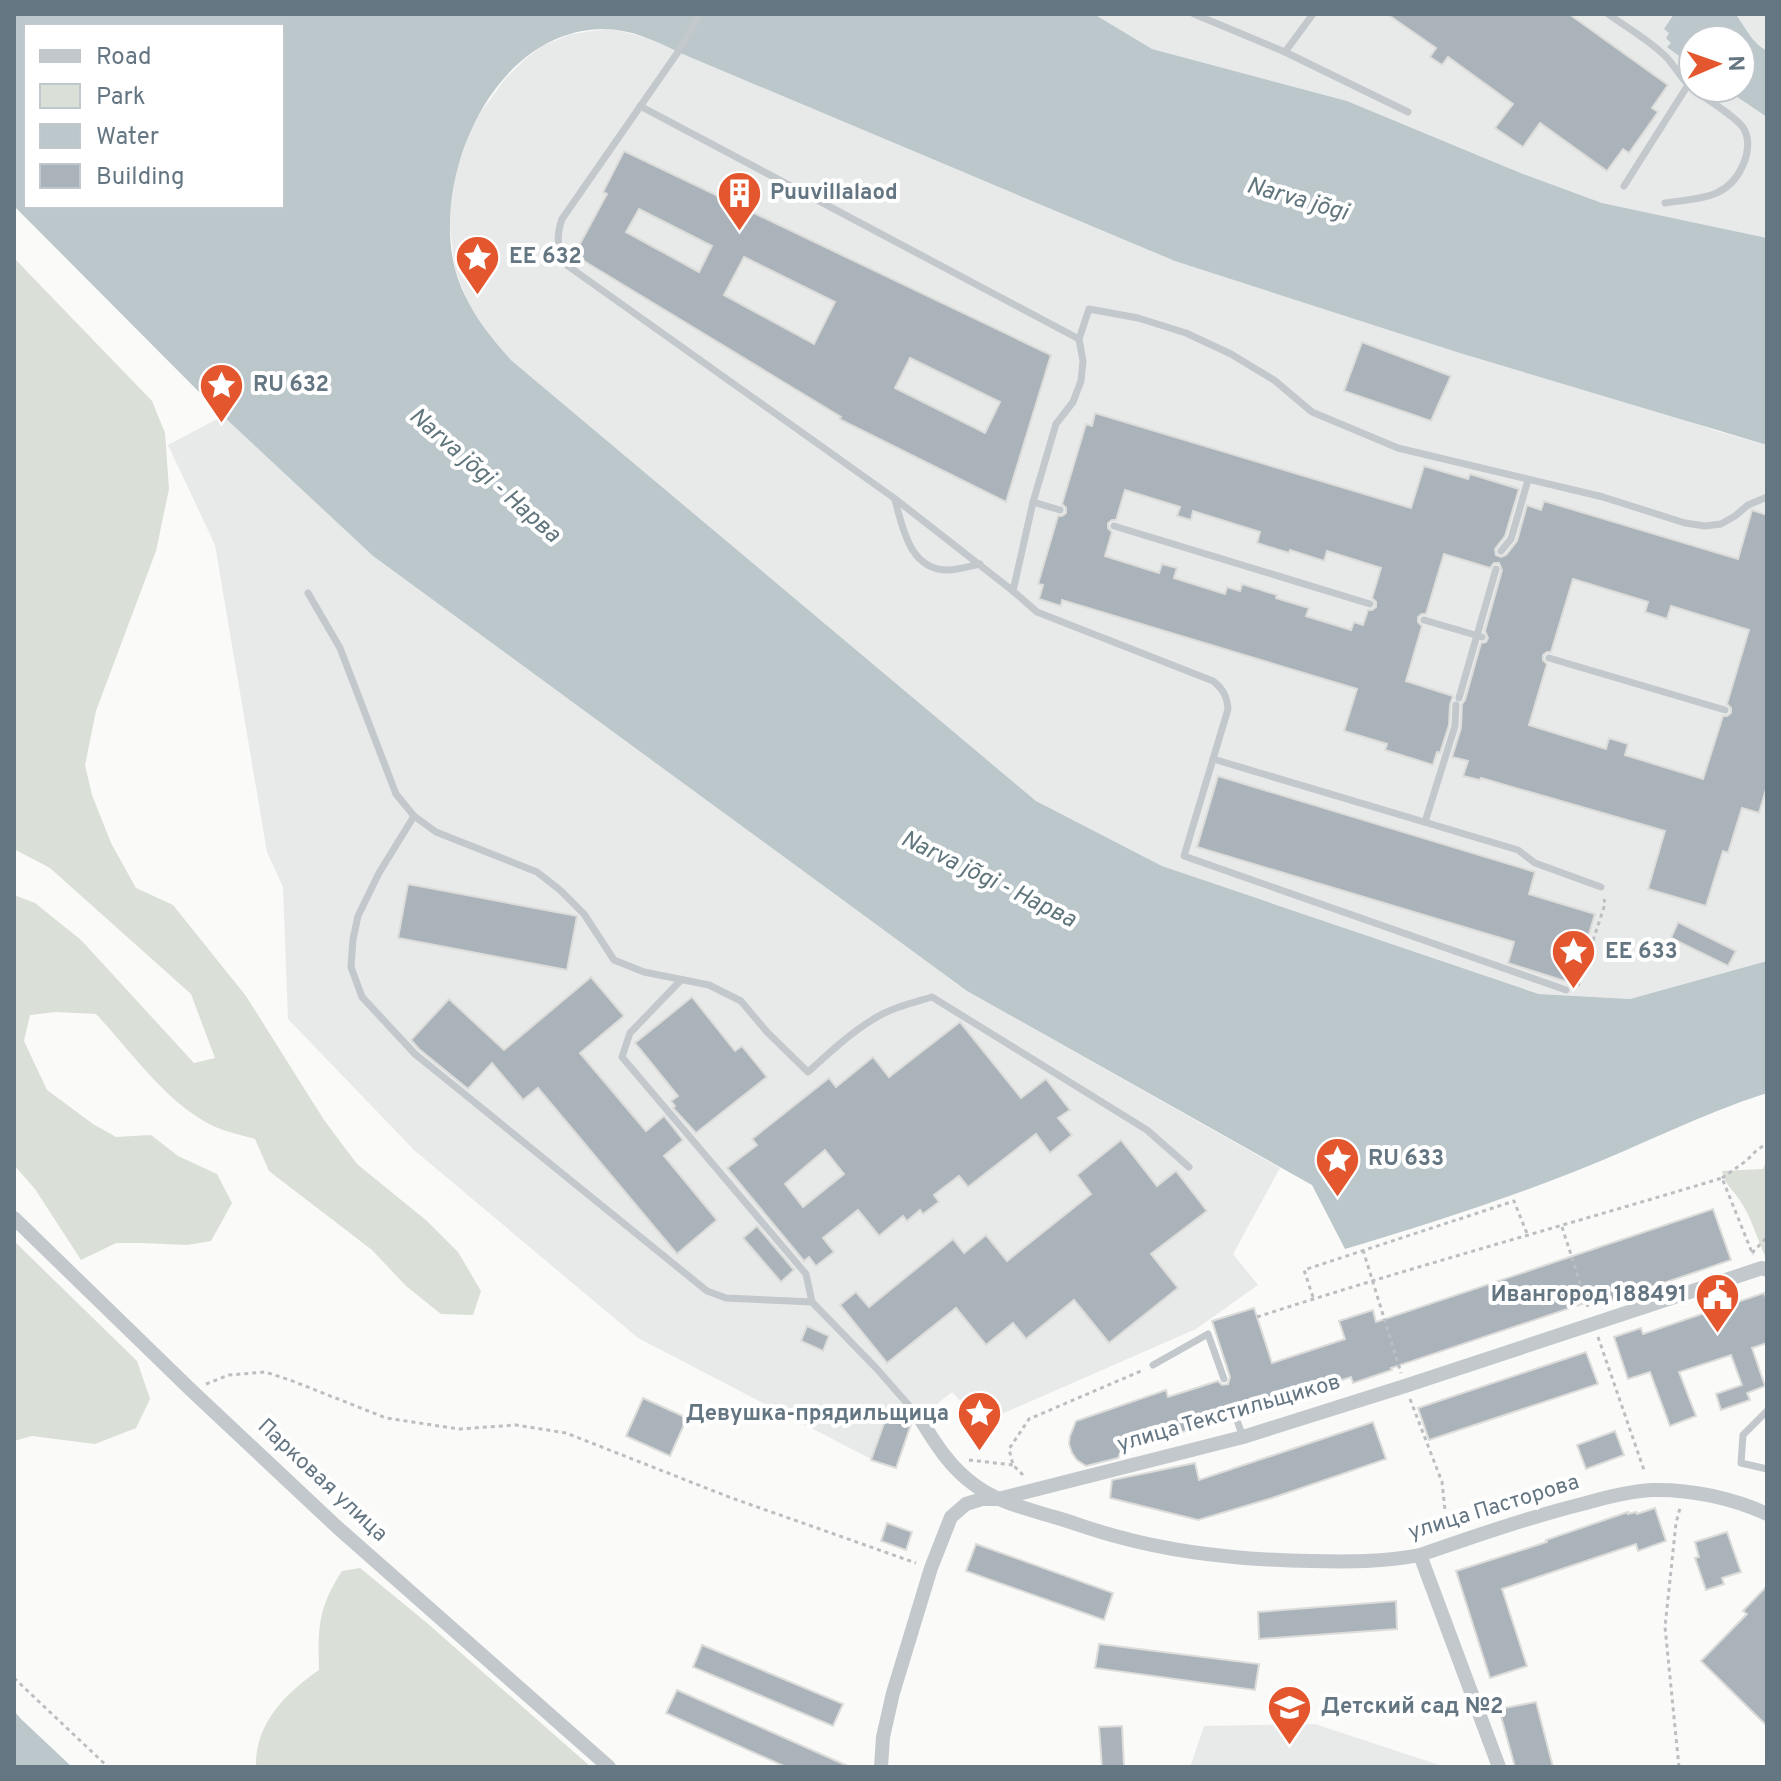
<svg xmlns="http://www.w3.org/2000/svg" width="1781" height="1781" font-family="Overpass,sans-serif">
  <rect width="100%" height="100%" fill="#fafaf8"/>
  <g fill="#e8e9e9" fill-rule="evenodd">
    <path d="M1094,14H1767V238L1602,203L1523,174L1347,101L1152,49ZM1693,40H1741V88H1693Z"/>
    <path d="M605,29L621,31L652,39L678,52L1713,430L1767,445V961L1630,999L1540,994L1162,866L1036,801L512,361L490,338L469,305L455,269L449,218L456,171L471,129L481,112L505,79L524,60L542,46L571,34Z"/>
    <path d="M223,416L373,556L967,991L1280,1168L1233,1254L1258,1285L1196,1329L981,1423L952,1392L912,1424L896,1468L871,1459L638,1338L414,1150L288,1019L283,887L267,852L215,545L168,445Z"/>
    <path d="M1315,1724L1445,1767H1190L1204,1726Z"/>
  </g>
  <g fill="#dadfd7">
    <path d="M14,258L152,401L165,433L169,489L156,551L96,711L85,765L92,795L111,843L136,888L173,905L246,996L324,1120L357,1164L427,1221L458,1252L481,1291L473,1315L441,1314L406,1286L372,1250L269,1171L255,1139C242,1135 226,1132 213,1126C165,1102 132,1052 96,1014L56,1012L30,1015L24,1041L47,1090L93,1124L116,1137L151,1135L178,1156L217,1174L232,1203L211,1241L187,1245L141,1243H116L81,1260L35,1189L14,1165V895L35,903L81,940L194,1063L215,1058L191,994L50,868L14,849Z"/>
    <path d="M1767,1159V1260C1757,1240 1752,1217 1739,1199C1732,1189 1724,1183 1722,1171L1763,1169Z"/>
    <path d="M14,1241L137,1361L150,1399L136,1428L95,1444L32,1436L14,1441Z"/>
    <path d="M360,1568L427,1623L591,1767H256C255,1723 285,1694 319,1670C318,1627 318,1608 342,1571Z"/>
  </g>
  <g fill="#bbc7cb" fill-rule="evenodd">
    <path d="M14,14H1094L1152,49L1347,101L1523,174L1602,203L1767,238V445L1460,353L1175,261L678,52C654,40 630,29 603,29C494,30 431,175 455,269C465,305 487,334 512,361L1036,801L1162,866L1539,994L1630,999L1767,961V1093C1701,1114 1640,1146 1576,1171C1500,1201 1422,1226 1345,1249L1312,1185L967,991L373,556L223,416L14,206ZM26,26H282V206H26Z"/>
    <path d="M1674,14L1736,15C1747,29 1750,41 1767,51V117L1724,88H1741V40H1693V66L1667,47L1671,43L1666,38L1669,33L1664,29Z"/>
    <path d="M14,1711L21,1719L72,1767H14Z"/>
  </g>
  <g fill="#aab3b9" stroke="#dcdcda" stroke-width="2" fill-rule="evenodd">
    <path d="M1387,14H1569L1668,85L1652,108L1658,112L1629,153L1623,149L1607,171L1540,123L1523,147L1495,128L1513,104L1448,57L1442,65L1430,57L1436,48Z"/>
    <path d="M624,151L1051,355L1006,502L839,419L841,417L574,255L607,194L603,192ZM639,209L712,246L699,272L626,232ZM744,257L835,302L814,344L724,295ZM910,358L1000,402L985,433L895,388Z"/>
    <path d="M1362,342L1451,376L1431,421L1344,391Z"/>
    <path d="M1095,413L1411,508L1424,466L1468,479L1470,474L1519,489L1505,536L1495,549L1496,555L1501,557L1506,555L1517,541L1527,505L1541,510L1544,501L1738,559L1752,510L1767,515V786L1759,813L1742,808L1728,853L1723,851L1706,906L1648,889L1665,831L1481,778L1480,780L1463,776L1468,761L1452,757L1461,728L1462,704L1465,700L1481,643L1486,642L1488,638L1485,631L1502,570L1499,563H1494L1490,568L1444,554L1426,614H1422L1418,617V622L1422,626L1406,681L1453,696L1450,705L1449,725L1440,753L1437,752L1433,765L1385,750L1387,744L1344,731L1357,689L1062,600L1061,606L1039,599L1043,585L1038,584L1058,516H1062L1066,513V508L1062,504L1086,424L1092,426ZM1125,490L1180,507L1177,516L1191,520L1193,511L1260,532L1257,543L1289,553L1290,550L1324,561L1327,551L1381,568L1372,598L1376,602V607L1372,610H1368L1363,625L1354,622L1351,630L1306,616L1309,608L1276,598L1277,595L1242,584L1240,591L1227,587L1225,594L1174,578L1177,568L1162,564L1159,573L1105,556L1112,532L1108,528V523L1112,520H1116ZM1573,579L1648,602L1645,612L1667,619L1671,606L1749,630L1727,704L1731,708V713L1727,716H1723L1703,779L1625,755L1628,744L1609,738L1606,749L1529,725L1547,664L1543,660V655L1547,652H1551Z"/>
    <path d="M1218,776L1535,872L1529,894L1595,914L1574,984L1508,963L1514,942L1197,847Z"/>
    <path d="M408,884L577,916L567,970L398,938Z"/>
    <path d="M1678,922L1736,951L1728,966L1671,938Z"/>
    <path d="M591,977L624,1016L580,1053L646,1131L664,1116L683,1140L664,1156L717,1220L677,1254L538,1088L523,1100L492,1063L468,1089L419,1049L411,1040L449,999L504,1050Z"/>
    <path d="M692,997L735,1051L742,1046L767,1077L696,1133L673,1108L675,1106L671,1101L678,1096L635,1043Z"/>
    <path d="M960,1022L1021,1098L1046,1079L1070,1110L1058,1118L1072,1135L1050,1153L1036,1134L968,1187L959,1176L934,1195L939,1202L923,1214L920,1210L907,1221L903,1216L879,1236L858,1210L823,1238L834,1252L816,1266L809,1257L804,1261L727,1168L757,1145L752,1139L829,1078L836,1087L873,1057L889,1077ZM825,1150L844,1174L803,1207L785,1184Z"/>
    <path d="M1121,1140L1157,1186L1176,1171L1207,1211L1151,1254L1178,1288L1109,1343L1074,1300L1026,1339L1013,1323L986,1345L956,1308L887,1363L840,1305L856,1292L869,1307L953,1239L964,1253L986,1235L1007,1261L1091,1194L1077,1175Z"/>
    <path d="M1713,1209L1731,1260L1596,1306L1594,1300L1391,1368L1392,1370L1353,1383L1351,1377L1241,1413L1239,1410L1234,1409L1230,1411L1229,1417L1170,1436L1169,1430L1124,1445L1118,1458L1086,1466L1077,1460L1072,1453L1069,1444L1070,1436L1076,1421L1166,1390L1168,1397L1218,1381L1222,1385L1228,1384L1230,1377L1212,1321L1254,1308L1272,1363L1345,1339L1339,1321L1373,1310L1376,1322Z"/>
    <path d="M757,1226L794,1270L781,1282L743,1238Z"/>
    <path d="M1764,1293L1767,1300V1343L1752,1348L1765,1386L1747,1393L1750,1400L1721,1410L1716,1394L1742,1385L1731,1355L1679,1372L1696,1416L1670,1426L1650,1372L1628,1379L1614,1337L1641,1328L1643,1334Z"/>
    <path d="M807,1326L829,1336L823,1351L801,1341Z"/>
    <path d="M1586,1352L1598,1384L1429,1440L1418,1408Z"/>
    <path d="M643,1398L687,1418L670,1456L626,1436Z"/>
    <path d="M887,1415L911,1424L896,1468L871,1460Z"/>
    <path d="M1373,1422L1386,1459L1272,1498L1198,1520L1110,1498L1112,1480L1195,1463L1199,1480Z"/>
    <path d="M1615,1431L1624,1455L1586,1469L1577,1445Z"/>
    <path d="M1655,1508L1666,1541L1638,1551L1636,1544L1502,1589L1527,1666L1490,1678L1456,1571L1547,1542L1546,1540L1628,1512V1514L1636,1512L1637,1514Z"/>
    <path d="M887,1523L912,1532L906,1550L881,1541Z"/>
    <path d="M1727,1532L1741,1572L1722,1578L1724,1584L1706,1590L1695,1558L1699,1557L1695,1542Z"/>
    <path d="M976,1544L1113,1593L1104,1620L966,1571Z"/>
    <path d="M1767,1586V1726L1701,1661L1747,1614L1743,1611Z"/>
    <path d="M1396,1601L1397,1629L1259,1639L1258,1612Z"/>
    <path d="M1099,1644L1259,1664L1255,1690L1095,1668Z"/>
    <path d="M702,1645L843,1704L833,1726L693,1667Z"/>
    <path d="M677,1690L850,1767H786L666,1713Z"/>
    <path d="M1536,1702L1553,1767H1515L1499,1709Z"/>
    <path d="M1122,1726L1124,1767H1102L1099,1727Z"/>
  </g>
  <g fill="none" stroke-linecap="round" stroke-linejoin="round">
    <g stroke="#bbbfc2" stroke-width="3" stroke-dasharray="4 4" stroke-linecap="butt">
      <path d="M1578,986L1605,904L1604,899"/>
      <path d="M1722,1178L1746,1161L1756,1151L1767,1143"/>
      <path d="M1562,1227L1589,1310"/>
      <path d="M1363,1250L1401,1373"/>
      <path d="M1752,1253L1767,1237"/>
      <path d="M1313,1297L1304,1270L1514,1201L1528,1236"/>
      <path d="M1257,1317C1411,1267 1567,1225 1722,1178L1753,1255"/>
      <path d="M1598,1337L1645,1473"/>
      <path d="M206,1384L229,1375L265,1372L290,1380L386,1418L459,1429L516,1425L566,1433L729,1497L916,1563"/>
      <path d="M1410,1399L1442,1482L1447,1529"/>
      <path d="M969,1460L1013,1465"/>
      <path d="M1023,1475L1013,1465L1009,1449L1029,1419L1141,1371"/>
      <path d="M14,1678L108,1767"/>
      <path d="M1679,1767L1665,1627L1676,1523L1680,1508"/>
    </g>
    <g stroke="#c3c8cc" stroke-width="7">
      <path d="M700,14L678,52L562,219C555,239 558,248 568,266L894,498L1013,591"/>
      <path d="M1194,14L1285,52L1408,112"/>
      <path d="M1608,14C1626,27 1654,43 1668,59C1676,68 1682,80 1691,87C1702,97 1739,118 1744,129C1750,140 1748,154 1743,165C1728,200 1698,198 1665,203"/>
      <path d="M1285,52L1313,14"/>
      <path d="M640,106L1079,339"/>
      <path d="M1624,186L1688,85"/>
      <path d="M895,500C903,529 910,570 948,570C958,570 970,566 980,564"/>
      <path d="M1033,502L1060,510"/>
      <path d="M1114,526L1370,604"/>
      <path d="M1501,551L1511,539L1528,480"/>
      <path d="M308,593L340,648L396,794L414,816L436,832L537,872L560,890L584,914L614,960L644,972L709,985L741,1001L767,1032L808,1072C828,1054 849,1034 872,1020C890,1008 912,1003 932,997L1147,1130L1189,1167"/>
      <path d="M1424,620L1482,637"/>
      <path d="M1549,658L1725,710"/>
      <path d="M1459,698L1496,569"/>
      <path d="M1213,759L1518,850L1535,863L1601,887"/>
      <path d="M414,816L379,873L358,916L353,939L351,967L362,997L415,1054L707,1291L726,1298L812,1302L877,1369L919,1417"/>
      <path d="M1425,822L1455,726L1456,705"/>
      <path d="M681,980L630,1033L622,1057L806,1274L812,1302"/>
      <path d="M1566,990L1184,856L1228,709C1227,696 1223,689 1213,681L1037,612L1013,591L1033,502L1056,424L1073,402L1081,381L1083,361L1079,339L1089,309L1138,318L1186,333L1231,354L1274,380L1312,412L1398,448L1603,497L1685,523L1705,526L1721,524L1735,516L1748,505L1767,497"/>
      <path d="M1153,1365L1208,1334L1224,1379"/>
      <path d="M1767,1411L1743,1435L1741,1463L1767,1469"/>
      <path d="M1235,1415L1243,1437"/>
    </g>
    <g stroke="#c3c8cc" stroke-width="14">
      <path d="M14,1218L191,1390L337,1527L609,1767"/>
      <path d="M919,1417C935,1443 950,1468 976,1486C1001,1504 1032,1510 1061,1519C1080,1525 1099,1532 1119,1537C1181,1554 1247,1560 1311,1561C1348,1562 1384,1562 1420,1555C1475,1536 1530,1517 1586,1503C1607,1497 1630,1491 1652,1490C1690,1489 1733,1498 1767,1514"/>
      <path d="M1420,1555L1499,1767"/>
      <path d="M881,1767L883,1737L893,1693L931,1568L951,1517L966,1504L982,1499H998L1243,1437L1405,1386L1762,1268L1767,1270"/>
    </g>
  </g>
  <defs>
    <symbol id="building-pin" viewBox="-11 -11 22 30"><path d="M0 17L-7.5 6A9.5 9.5 0 1 1 7.5 6Z" fill="#e4572e" stroke="#fff"/><path d="M-4-6H4V6H1V3H-1V6H-4ZM-2.5-4.3h1.7v1.8h-1.7ZM.8-4.3h1.7v1.8H.8ZM-2.5-1h1.7V.8h-1.7ZM.8-1h1.7V.8H.8Z" fill="#fff"/></symbol>
    <symbol id="sight-pin" viewBox="-11 -11 22 30"><path d="M0 17L-7.5 6A9.5 9.5 0 1 1 7.5 6Z" fill="#e4572e" stroke="#fff"/><path d="M0-6L1.8-2.2L6-1.7L2.9 1.2L3.7 5.4L0 3.3L-3.7 5.4L-2.9 1.2L-6-1.7L-1.8-2.2Z" fill="#fff"/></symbol>
    <symbol id="civic-pin" viewBox="-11 -11 22 30"><path d="M0 17L-7.5 6A9.5 9.5 0 1 1 7.5 6Z" fill="#e4572e" stroke="#fff"/><path d="M-.6-6.5H3V-4.5H.6V-3L4-1V1h2V6H-6V1h2V-1L-.6-3ZM-1.2 2.5V6h2.4V2.5Z" fill="#fff"/></symbol>
    <symbol id="school-pin" viewBox="-11 -11 22 30"><path d="M0 17L-7.5 6A9.5 9.5 0 1 1 7.5 6Z" fill="#e4572e" stroke="#fff"/><path d="M0-5L7-2L0 1L-7-2ZM-4 1L0 2.5L4 1V4Q0 6-4 4Z" fill="#fff"/></symbol>
  </defs>
  <g fill-rule="evenodd">
    <use href="#building-pin" x="714" y="168" width="51" height="69"/>
    <use href="#sight-pin" x="452" y="232" width="51" height="69"/>
    <use href="#sight-pin" x="196" y="360" width="51" height="69"/>
    <use href="#sight-pin" x="1548" y="926" width="51" height="69"/>
    <use href="#sight-pin" x="1312" y="1134" width="51" height="69"/>
    <use href="#civic-pin" x="1692" y="1270" width="51" height="69"/>
    <use href="#sight-pin" x="954" y="1388" width="51" height="69"/>
    <use href="#school-pin" x="1264" y="1682" width="51" height="69"/>
  </g>
  <g text-anchor="middle" dominant-baseline="central" stroke-width="8" stroke-linejoin="round" paint-order="stroke">
    <g font-size="22" font-weight="bold" fill="#657683" stroke="#fff" text-anchor="start">
      <text x="770" y="193">Puuvillalaod</text>
      <text x="509" y="257">EE 632</text>
      <text x="253" y="385">RU 632</text>
      <text x="1605" y="952">EE 633</text>
      <text x="1368" y="1159">RU 633</text>
      <text x="1687" y="1295" text-anchor="end">Ивангород 188491</text>
      <text x="949" y="1414" text-anchor="end">Девушка-прядильщица</text>
      <text x="1321" y="1707">Детский сад №2</text>
    </g>
    <g font-size="22" fill="#657683" stroke="#fff">
      <text transform="translate(1229 1414) rotate(-16)">улица Текстильщиков</text>
      <text transform="translate(322 1481) rotate(43)">Парковая улица</text>
      <text transform="translate(1494 1508) rotate(-17)">улица Пасторова</text>
    </g>
    <g font-size="24" font-style="italic" fill="#60757c" stroke="#fff">
      <text transform="translate(1297 200) rotate(16)">Narva jõgi</text>
      <text transform="translate(484 476) rotate(41)">Narva jõgi - Нарва</text>
      <text transform="translate(988 880) rotate(26)">Narva jõgi - Нарва</text>
    </g>
  </g>
  <rect width="1781" height="1781" fill="none" stroke="#657683" stroke-width="32"/>
  <rect x="24" y="24" width="260" height="184" fill="#ffffff" stroke="#c1c8cd" stroke-width="2"/>
  <rect x="40" y="50" width="40" height="12" fill="#c3c8cc" stroke="#c1c8cd" stroke-width="2"/>
  <text x="96" y="64" font-size="24" fill="#657683">Road</text>
  <rect x="40" y="84" width="40" height="24" fill="#dadfd7" stroke="#c1c8cd" stroke-width="2"/>
  <text x="96" y="104" font-size="24" fill="#657683">Park</text>
  <rect x="40" y="124" width="40" height="24" fill="#bbc7cb" stroke="#c1c8cd" stroke-width="2"/>
  <text x="96" y="144" font-size="24" fill="#657683">Water</text>
  <rect x="40" y="164" width="40" height="24" fill="#aab3b9" stroke="#c1c8cd" stroke-width="2"/>
  <text x="96" y="184" font-size="24" fill="#657683">Building</text>
  <g transform="translate(1717 64) rotate(88)"><circle r="38" fill="#ffffff" stroke="#c1c8cd" stroke-width="2"/>
  <path d="M0-6L14 30L0 20L-14 30Z" fill="#e4572e"/>
  <text y="-12" font-size="22" font-weight="bold" text-anchor="middle" fill="#657683">N</text>
  </g>
</svg>
